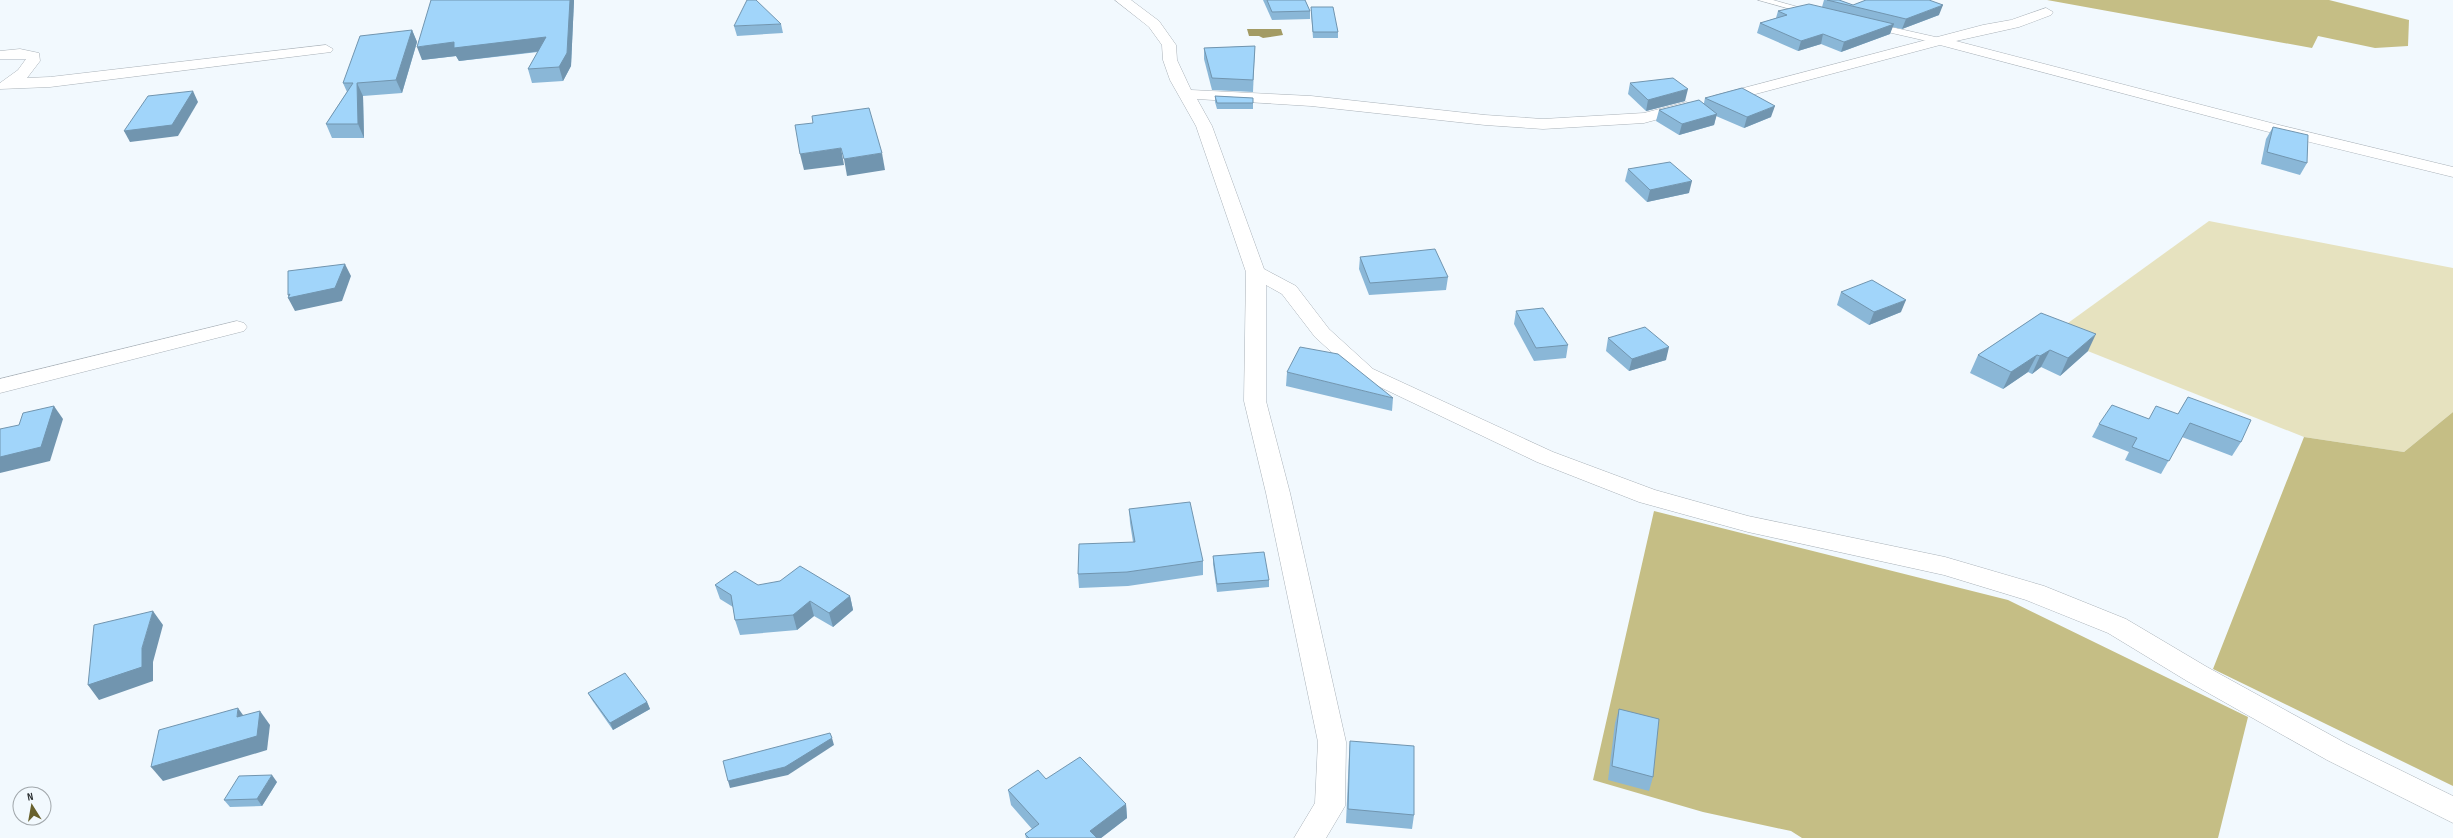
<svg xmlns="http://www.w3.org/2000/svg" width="2453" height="838" font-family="'Sofia Sans Condensed',sans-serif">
  <rect width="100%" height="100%" fill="#f2f9fe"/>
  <path fill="#e6e2bf" d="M2209,221L2453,268V412L2404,452L2304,437L2050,336Z"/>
  <g fill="#c5be85">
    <path d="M2047,0H2329L2409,20L2408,46L2375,48L2318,36L2312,48Z"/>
    <path d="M2453,412V786L2213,669L2304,437L2404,452Z"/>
    <path d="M1654,511L2008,600L2248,717L2218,838H1802L1791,831L1703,812L1593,780Z"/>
  </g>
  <path fill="#a39b64" d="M1247,29H1281L1283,35L1263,38L1259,36H1249Z"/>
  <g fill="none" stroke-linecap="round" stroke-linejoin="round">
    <defs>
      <g id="lane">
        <path d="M1758,0H1773L1816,12L1812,15Z"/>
        <path d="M1873,23L1940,38L1945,41L1940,44L1870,28V24Z"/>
      </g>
      <g id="street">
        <path d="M1115,0H1131L1159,21L1176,45L1177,60L1191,90L1311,96L1485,115L1543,119L1644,113L1686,102L1692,104L1694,107L1692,110L1644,123L1543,129L1485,125L1311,106L1197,99L1212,126L1264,269L1296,286L1329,329L1373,369L1553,452L1655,490L1748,516L1945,557L2044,586L2126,619L2207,667L2347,744L2453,796V823L2327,760L2187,681L2108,633L2026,600L1944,575L1748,532L1639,502L1537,462L1359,377L1315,337L1282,294L1266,285V401L1290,493L1346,742L1345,806L1326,838H1294L1315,803L1318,742L1266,493L1244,401L1246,272L1196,126L1170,80L1163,60L1162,45L1149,27Z"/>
        <path d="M2046,8L2053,12L2051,15L2019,27L1956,41L2275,124L2453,167V177L2265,131L1940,45L1718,104L1710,99L1713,96L1983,25L2011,20Z"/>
        <path d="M326,45L333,49L331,52L50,87L0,89V83L18,70L26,59H0V51L20,49L39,53L40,61L27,78L50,77Z"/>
        <path d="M237,321L244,323L247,327L244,331L0,393V379Z"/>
      </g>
    </defs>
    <use href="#lane" stroke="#aab2b9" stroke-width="1"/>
    <use href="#street" stroke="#aab2b9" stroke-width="1"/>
    <use href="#lane" fill="#fff" fill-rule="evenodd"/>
    <use href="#street" fill="#fff" fill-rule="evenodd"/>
  </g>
  <g fill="#8ab7d7">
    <path d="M431,0H574L571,66L563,81L532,83L528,69L538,52L459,61L456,56L422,60Z"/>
    <path d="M1263,0H1305L1310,11V19L1272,20Z"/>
    <path d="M1824,0H1839L1853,5L1939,15L1902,29L1892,27L1890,34L1841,52L1821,44L1798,51L1757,33L1760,23L1776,18L1778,11L1822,7Z"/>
    <path d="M1311,7L1338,32V38H1313L1311,12Z"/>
    <path d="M781,24L783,33L737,36L734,26Z"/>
    <path d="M412,30L417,42L402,93L363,96L364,138H332L326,124L347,92L343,83Z"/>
    <path d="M1255,46L1253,92L1212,90L1204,59V48Z"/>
    <path d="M1630,83L1685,101L1646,111L1628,94Z"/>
    <path d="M1215,96L1253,98V109H1217L1215,102Z"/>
    <path d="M1705,98L1771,117L1744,128L1716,116L1714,125L1679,135L1656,121L1659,110L1704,103Z"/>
    <path d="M2273,127L2307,163L2300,175L2261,164L2266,139Z"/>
    <path d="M1628,169L1689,193L1647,202L1625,181Z"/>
    <path d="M1360,257L1448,277L1446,290L1369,295L1359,269Z"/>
    <path d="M1841,292L1901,312L1869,325L1837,305Z"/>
    <path d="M1516,311L1568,345L1566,358L1534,361L1514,324Z"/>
    <path d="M2041,313L2088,351L2060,376L2041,367L2032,374L2028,372L2003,389L1970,373L1978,355Z"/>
    <path d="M1608,338L1666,360L1629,371L1606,351Z"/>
    <path d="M1287,372L1393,398L1392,411L1286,386Z"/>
    <path d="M2188,397L2241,442L2232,456L2182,437L2161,474L2125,460L2129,452L2092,437L2099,424L2149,419L2178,414Z"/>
    <path d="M1129,509L1203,561V575L1128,586L1079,588L1078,574L1133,542L1130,523Z"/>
    <path d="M1213,556L1269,580V587L1217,592L1213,564Z"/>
    <path d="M715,585H758L850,596L853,610L833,627L814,616L797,630L740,635L735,620L733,607L720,599Z"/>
    <path d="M588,693L647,702L650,709L613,730L592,700Z"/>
    <path d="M1619,709L1653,777L1649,791L1608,780L1615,723Z"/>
    <path d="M1350,741L1414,815L1412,829L1346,823L1349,755Z"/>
    <path d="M1046,779L1126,804L1127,818L1101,838H1026L1025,834L1032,829L1011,805L1008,790Z"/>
    <path d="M277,782L262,806L230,807L224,800Z"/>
  </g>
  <g fill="#7195af">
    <path d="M570,0H574V1L571,66L563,81L559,67Z"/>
    <path d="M1943,5L1939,15L1902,29L1906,19Z"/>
    <path d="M1894,24L1890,34L1841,52L1844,42Z"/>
    <path d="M412,30L417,42L402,93L396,80Z"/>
    <path d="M1823,34L1821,44L1798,51L1801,41Z"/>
    <path d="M546,37L550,50L459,61L456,56L422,60L417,47L454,42Z"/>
    <path d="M357,83L363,96L364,138L358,124Z"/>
    <path d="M1688,89L1685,101L1646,111L1648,100Z"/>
    <path d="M193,91L198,102L178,136L130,142L124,131Z"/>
    <path d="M1775,106L1771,117L1744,128L1747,117Z"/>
    <path d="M1717,114L1714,125L1679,135L1682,124Z"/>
    <path d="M841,148L844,165L804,170L800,154Z"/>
    <path d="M882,153L885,170L847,176L844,159Z"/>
    <path d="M1692,181L1689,193L1647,202L1650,190Z"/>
    <path d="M345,264L351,276L342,301L295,311L288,298H289L288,295L290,294Z"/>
    <path d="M1906,300L1901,312L1869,325L1874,312Z"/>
    <path d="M2096,334L2088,351L2060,376L2068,358Z"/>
    <path d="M1669,347L1666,360L1629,371L1632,359Z"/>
    <path d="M2050,350L2041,367L2032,374L2040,356Z"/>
    <path d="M2037,355L2028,372L2003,389L2011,372Z"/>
    <path d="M54,406L63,419L50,461L0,473V457Z"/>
    <path d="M850,596L853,610L833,627L829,613Z"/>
    <path d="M810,601L814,616L797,630L793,615Z"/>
    <path d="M153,611L163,625L153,662V681L99,700L88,685L142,648Z"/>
    <path d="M647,702L650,709L613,730L610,723Z"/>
    <path d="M238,708L248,722L237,717Z"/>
    <path d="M260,711L270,725L267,750L163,781L151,767Z"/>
    <path d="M832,738L834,745L788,775L730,788L728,781Z"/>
    <path d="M272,775L277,782L262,806L257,799Z"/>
    <path d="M1126,804L1127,818L1101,838H1091L1090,831Z"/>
  </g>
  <g fill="#a1d5fa" stroke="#7195af">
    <path d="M431,0H570L567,53L559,67L528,69L546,37L454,48V42L417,47Z"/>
    <path d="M747,0H756L781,24L734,26Z"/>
    <path d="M1267,0H1305L1310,11L1272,12Z"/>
    <path d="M1827,0H1839L1853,5L1866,0H1929L1943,5L1906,19Z"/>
    <path d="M1809,4L1894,24L1844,42L1823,34L1801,41L1760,23L1787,15L1778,11Z"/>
    <path d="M1311,7H1333L1338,32H1313Z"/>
    <path d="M412,30L396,80L357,83L358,124H326L353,83H343L360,36Z"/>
    <path d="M1255,46L1253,80L1212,78L1204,48Z"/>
    <path d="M1673,78L1688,89L1648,100L1630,83Z"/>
    <path d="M1742,88L1775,106L1747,117L1705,98Z"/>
    <path d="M193,91L172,125L124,131L148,96Z"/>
    <path d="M1215,96L1253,98V103H1217Z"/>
    <path d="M1699,100L1717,114L1682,124L1659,110Z"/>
    <path d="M869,108L882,153L844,159L841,148L800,154L795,125L813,123L812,116Z"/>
    <path d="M2273,127L2308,135L2307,163L2267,152Z"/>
    <path d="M1670,162L1692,181L1650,190L1628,169Z"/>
    <path d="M1435,249L1448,277L1370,283L1360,257Z"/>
    <path d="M345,264L335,288L288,298L290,294L288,295V271Z"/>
    <path d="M1872,280L1906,300L1874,312L1841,292Z"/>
    <path d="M1543,308L1568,345L1536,348L1516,311Z"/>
    <path d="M2041,313L2096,334L2068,358L2050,350L2040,356L2037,355L2011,372L1978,355Z"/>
    <path d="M1645,327L1669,347L1632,359L1608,338Z"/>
    <path d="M1300,347L1338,354L1393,398L1287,372Z"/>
    <path d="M2188,397L2251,420L2241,442L2190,423L2169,461L2132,447L2137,438L2099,424L2112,405L2149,419L2156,406L2178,414Z"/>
    <path d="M54,406L41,447L0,457V429L19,425L23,413Z"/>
    <path d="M1190,502L1203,561L1127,572L1078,574L1079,544L1135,542L1129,509Z"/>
    <path d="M1264,552L1269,580L1217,584L1213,556Z"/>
    <path d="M800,566L850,596L829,613L810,601L793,615L735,620L731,595L715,585L735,571L758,585L780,581Z"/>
    <path d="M153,611L142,648V667L88,685L94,625Z"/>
    <path d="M625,673L647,702L610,723L588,693Z"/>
    <path d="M238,708L237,717L260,711L257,736L151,767L159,730Z"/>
    <path d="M1619,709L1659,719L1653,777L1612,766Z"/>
    <path d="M830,733L832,738L785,767L728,781L723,761Z"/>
    <path d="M1350,741L1414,746V815L1348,809Z"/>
    <path d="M1080,757L1126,804L1090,831L1097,838H1029L1025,834L1039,824L1008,790L1038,770L1046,779Z"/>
    <path d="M272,775L257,799L224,800L239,776Z"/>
  </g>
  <g transform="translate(32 806) rotate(349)"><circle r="19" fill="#f2f9fe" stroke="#a2a8ac"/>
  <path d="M0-3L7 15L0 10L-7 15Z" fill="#68612d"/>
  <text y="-6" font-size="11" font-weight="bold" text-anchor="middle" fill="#2b2f31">N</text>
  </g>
</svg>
